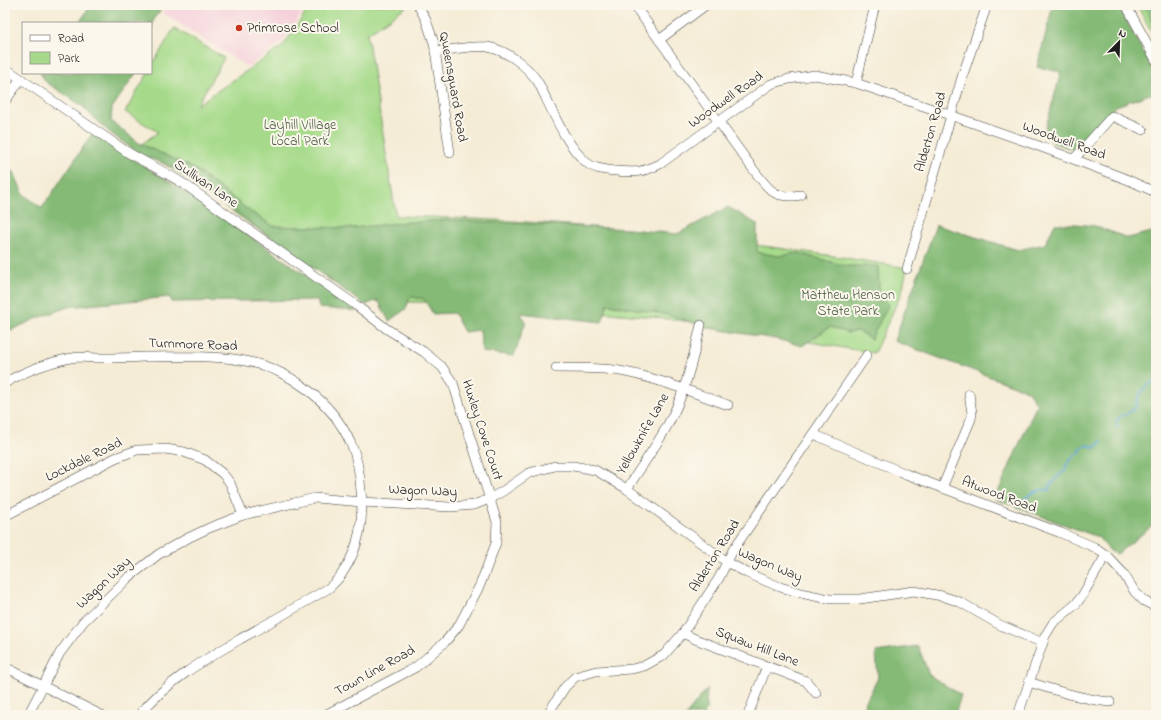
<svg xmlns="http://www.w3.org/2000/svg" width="1161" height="720" font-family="'Indie Flower',sans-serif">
  <rect width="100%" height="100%" fill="#fbf7ec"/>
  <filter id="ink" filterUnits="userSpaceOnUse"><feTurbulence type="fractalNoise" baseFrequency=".025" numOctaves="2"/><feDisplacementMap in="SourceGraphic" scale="8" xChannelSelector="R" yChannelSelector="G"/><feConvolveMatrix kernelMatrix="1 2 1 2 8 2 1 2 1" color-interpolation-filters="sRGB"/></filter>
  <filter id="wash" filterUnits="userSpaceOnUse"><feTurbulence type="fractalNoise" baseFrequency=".012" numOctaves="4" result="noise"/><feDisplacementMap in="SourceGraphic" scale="16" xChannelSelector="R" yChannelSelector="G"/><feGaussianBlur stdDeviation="0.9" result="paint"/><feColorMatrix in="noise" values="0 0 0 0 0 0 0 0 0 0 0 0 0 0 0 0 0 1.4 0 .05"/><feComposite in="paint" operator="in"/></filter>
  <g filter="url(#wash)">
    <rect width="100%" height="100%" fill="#f5ecd6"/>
    <path fill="#f5cfda" d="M168,5H308L281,43L248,67L162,13Z"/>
    <g fill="#a6da8a" stroke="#617b53">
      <path d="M311,5H406L407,6L367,34L396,216C566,220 735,239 902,267L907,269L902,292L874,353L691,322L653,317L577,310L462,303L360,301L139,146L158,132L125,112L148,73H151V67L174,28L224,58L197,105L283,46Z"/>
      <path d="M1137,5H1156V41Z"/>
    </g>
    <g fill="#84ba76" stroke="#506b49">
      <path d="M91,5H165L155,17L151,29V23H79Z"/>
      <path d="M1053,5H1118L1156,76V92L1116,106L1075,150L1053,143L1044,134L1061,72L1037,67Z"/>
      <path d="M1144,5H1156V32Z"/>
      <path d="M40,73H136L112,108L111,121L139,143L195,169L251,212L273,226L352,228L407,222L449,220L629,229L677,234L728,207L757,224V252L778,256L798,253L846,266H878L879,285L878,294L889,304L871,339L858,331L848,333L830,327L802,346L776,339L709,328L669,315L608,304L602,322L520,313L526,321L514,356L482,352L480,330L464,332L454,313L433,314L424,299L410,297L406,309L389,321L378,300L365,305L175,168L139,154L109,132L81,105L46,82Z"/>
      <path d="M92,134L178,187L358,311L319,308L317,300L171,302L170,297L68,307L38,318L7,332L5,329V169L14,172L23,194L42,208Z"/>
      <path d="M1055,224H1076L1095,226L1128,238L1156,231V283L1149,292L1156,317V523L1117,554L1110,551L1098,537L995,499L1037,404L1036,403L1028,391L894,341L936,225L1018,250L1045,244Z"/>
      <path d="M918,646L929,675L961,695L955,715H859L878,678L876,652Z"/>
      <path d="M707,689L706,710L704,715H686Z"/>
    </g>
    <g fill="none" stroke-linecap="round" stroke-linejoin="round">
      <g stroke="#59a3d0" stroke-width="2">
        <path d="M1118,428L1116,422L1121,415L1124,416C1128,414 1131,410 1136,407C1137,395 1146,385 1156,380"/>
        <path d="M1020,504C1029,495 1035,488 1049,490L1051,483H1053L1058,476L1066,470L1065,468L1067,464L1069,463L1070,460L1076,454L1081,453L1080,450L1084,446L1088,445L1094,448L1102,441"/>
      </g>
    </g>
  </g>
  <g filter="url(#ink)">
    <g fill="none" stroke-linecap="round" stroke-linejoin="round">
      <defs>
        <g id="minor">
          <path d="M418,5L426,20L434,43L450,153"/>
          <path d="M634,5L753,169C769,189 773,200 801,195"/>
          <path d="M1126,5L1156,60"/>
          <path d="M659,40L706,5"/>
          <path d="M435,52C449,50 473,45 488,47C508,51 527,66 538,82C551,107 565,145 587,163C594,169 606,170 616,171C634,173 644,172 660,164L771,84L789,79L815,75L856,83L950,115L1036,145L1126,179L1155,192"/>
          <path d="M5,68L127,152C146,163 165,172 184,184L357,306L387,329L424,352L442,367L453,383L497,522L496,543L480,585L459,625L445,642L416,667L325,715"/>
          <path d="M856,83L875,5"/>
          <path d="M5,101L21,79"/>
          <path d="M1074,159L1112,116L1143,130"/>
          <path d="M907,269L962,77L987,5"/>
          <path d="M556,368C576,368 595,368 614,370C653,376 691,392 728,405"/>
          <path d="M5,383C24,371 57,359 79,357C85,357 91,358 97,358C112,358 128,358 143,357C175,357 208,355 240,360C286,367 332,400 351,444C358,459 360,475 361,491C364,519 359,549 343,572C340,578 334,583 329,588C300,605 271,622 242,638C204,660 167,681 139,715"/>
          <path d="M813,434L906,474L1061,533L1094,547L1106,555L1123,573L1135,592L1144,601L1156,607"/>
          <path d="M942,488L971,419L972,413L969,394"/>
          <path d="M627,489C646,459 669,429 681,396C690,373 695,349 701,325"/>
          <path d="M5,516L115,458L137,450L166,449L184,452L205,460L223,474L230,483L243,515"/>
          <path d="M683,633L695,639L806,681L816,693"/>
          <path d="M5,667L101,715"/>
          <path d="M1029,682C1056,691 1082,699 1110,702"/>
          <path d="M28,715L60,653L83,622L128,578L159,554L188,538L209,528L243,515L315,498L362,502L450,507L474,505L489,499L503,491L529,473L555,466H573L595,470L627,489L727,562L747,573L780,587L805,594L829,599H860L914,591L942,596L960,602L1000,625L1043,643"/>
          <path d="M547,715L565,687L575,677L596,671L632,669L644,666L664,655L683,633L719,578L733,550L867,355"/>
          <path d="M748,715L767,666"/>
          <path d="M1018,715L1045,636L1053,623L1076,604L1082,596L1106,555"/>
        </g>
      </defs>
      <use href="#minor" stroke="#3d3b38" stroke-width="10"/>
      <use href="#minor" stroke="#fff" stroke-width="9"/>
    </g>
  </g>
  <circle fill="#c8321e" stroke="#fbf7ec" stroke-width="1.5" cx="239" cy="28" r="4"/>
  <g text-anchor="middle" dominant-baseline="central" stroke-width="4" stroke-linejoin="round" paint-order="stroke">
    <g font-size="14" fill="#1c1c1c" stroke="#fbf7ec" text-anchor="start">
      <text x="247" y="28">Primrose School</text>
    </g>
    <g font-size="14" fill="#1c1c1c" stroke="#fbf7ec">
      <text transform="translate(453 87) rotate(80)">Queensguard Road</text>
      <text transform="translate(726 100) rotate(-35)">Woodwell Road</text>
      <text transform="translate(931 132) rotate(-74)">Alderton Road</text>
      <text transform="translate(1064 141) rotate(20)">Woodwell Road</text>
      <text transform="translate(206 184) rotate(34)">Sullivan Lane</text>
      <text transform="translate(193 345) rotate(2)">Turnmore Road</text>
      <text transform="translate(482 430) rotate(72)">Huxley Cove Court</text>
      <text transform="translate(643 434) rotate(-60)">Yellowknife Lane</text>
      <text transform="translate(84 460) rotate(-26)">Lockdale Road</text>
      <text transform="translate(423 491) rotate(2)">Wagon Way</text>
      <text transform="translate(999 495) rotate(21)">Atwood Road</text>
      <text transform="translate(715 556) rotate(-58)">Alderton Road</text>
      <text transform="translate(770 565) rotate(23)">Wagon Way</text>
      <text transform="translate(104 583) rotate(-43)">Wagon Way</text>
      <text transform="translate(757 647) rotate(21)">Squaw Hill Lane</text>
      <text transform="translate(375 671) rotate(-29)">Town Line Road</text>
    </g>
    <g font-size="14" fill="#4c5e42" stroke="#fbf7ec">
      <text x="300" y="125">Layhill Village<tspan x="300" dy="16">Local Park</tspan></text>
      <text x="848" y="295">Matthew Henson<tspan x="848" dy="16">State Park</tspan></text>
    </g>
  </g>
  <rect width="1161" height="720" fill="none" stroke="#fbf7ec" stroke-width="20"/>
  <rect x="22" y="22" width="130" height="52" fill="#fbf7ec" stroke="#a29f99"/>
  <rect x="30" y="35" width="20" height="6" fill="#ffffff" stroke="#a29f99"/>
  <text x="58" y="42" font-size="12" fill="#1c1c1c">Road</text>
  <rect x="30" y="52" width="20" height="12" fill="#a6da8a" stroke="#a29f99"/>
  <text x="58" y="62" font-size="12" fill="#1c1c1c">Park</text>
  <g transform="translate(1119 42) rotate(23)" stroke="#fbf7ec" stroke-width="3" paint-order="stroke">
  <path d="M0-3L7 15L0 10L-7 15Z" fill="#1c1c1c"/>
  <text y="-6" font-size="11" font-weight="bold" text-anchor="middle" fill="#1c1c1c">N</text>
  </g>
</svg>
